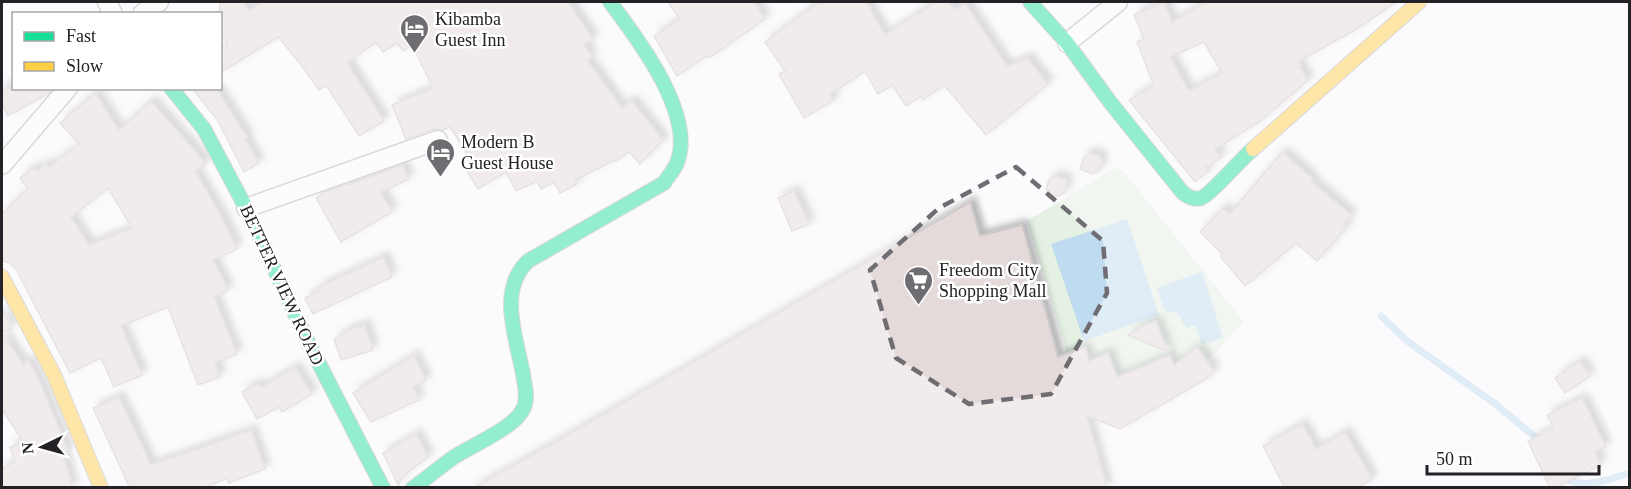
<svg xmlns="http://www.w3.org/2000/svg" width="1631" height="489" font-family="Georgia,serif">
  <defs>
    <filter id="shadow"><feDropShadow dx="5.5" dy="-5.5" stdDeviation="3" flood-color="#0004"/></filter>
  </defs>
  <rect width="100%" height="100%" fill="#fbfafc"/>
  <path fill="#e4f1e3" d="M1115,168L1124,172L1244,322L1203,365L1108,417L1085,347L1067,352L1027,221Z"/>
  <g fill="#bedbef">
    <path d="M1127,219L1159,315L1084,341L1051,244Z"/>
    <path d="M1202,272L1223,338L1202,344L1195,325L1187,328L1177,313L1165,311L1157,288Z"/>
  </g>
  <g fill="none" stroke-linecap="round" stroke-linejoin="round">
    <g stroke="#bedbef" stroke-width="7">
      <path d="M1381,316L1407,341L1494,403L1535,437"/>
      <path d="M1563,478C1584,489 1604,481 1627,474"/>
    </g>
  </g>
  <g fill="#e4dada" stroke="#ccc7c7" stroke-width="1.5" fill-rule="evenodd" filter="url(#shadow)">
    <path d="M220,2H243L249,11L262,2H568L593,39L584,45L592,56L587,60L622,108L631,100L663,140L640,164L629,152L616,161L615,160L575,180L577,184L560,193L554,182L541,189L537,181L516,191L506,172L478,189L466,170L474,165L450,127L443,130L434,129L406,139L392,105L433,88L412,45L403,51L397,43L383,52L376,42L347,63L384,121L359,136L326,85L319,90L298,61L278,37L220,73V48L228,44L220,32Z"/>
    <path d="M668,2H754L765,19L709,58L707,56L677,76L654,36L680,19Z"/>
    <path d="M819,2H866L885,35L935,2H948L955,9L965,3L1007,66L1027,58L1048,84L986,135L944,85L923,100L921,96L906,106L892,85L878,94L865,71L830,94L833,101L804,118L779,74L785,71L765,42Z"/>
    <path d="M1164,2L1172,22L1207,2H1396L1353,31L1299,61L1301,65L1299,66L1308,80L1259,122L1215,149L1221,157L1205,168L1208,171L1195,182L1129,100L1154,86L1137,42L1144,39L1134,15ZM1204,42L1222,73L1189,91L1170,57Z"/>
    <path d="M2,88H53L49,93L8,116L2,104Z"/>
    <path d="M192,88H216L247,137L245,139L259,163L244,172L218,121Z"/>
    <path d="M95,93L119,130L151,101L203,160L205,165L195,171L224,221L237,249L213,260L228,290L214,297L237,354L215,363L220,377L198,385L168,307L121,326L142,375L114,387L101,358L70,373L16,269L10,263L2,261V214L28,189L20,178L34,167L37,171L46,163L49,167L79,144L60,123ZM108,188L132,228L89,245L71,217Z"/>
    <path d="M1282,152L1313,179L1311,181L1351,215L1344,224L1347,226L1317,261L1296,243L1245,286L1220,256L1222,254L1200,232L1223,208L1230,214Z"/>
    <path d="M1090,153L1100,156L1102,162L1099,171L1093,174L1080,169L1084,157Z"/>
    <path d="M402,165L409,179L381,192L392,212L341,242L316,198L325,192L348,184L349,185Z"/>
    <path d="M1054,176L1067,179L1065,192L1059,196H1053L1046,189L1049,180Z"/>
    <path d="M794,191L809,224L792,231L778,198Z"/>
    <path d="M970,202L980,236L1022,225L1058,357L1085,347L1089,361L1108,353L1117,377L1170,355L1174,365L1197,347L1214,371L1206,379L1120,429L1087,416L1107,488H473L552,444Z"/>
    <path d="M383,257L392,277L313,314L305,298L320,290L319,287Z"/>
    <path d="M2,308L12,328L2,332Z"/>
    <path d="M1156,321L1168,352L1128,335L1146,324Z"/>
    <path d="M365,325L373,350L341,360L334,339L351,329Z"/>
    <path d="M2,333L23,364L29,361L40,382L68,451L63,453L73,488H2V469L15,461L10,447L23,442L2,409Z"/>
    <path d="M414,355L426,381L413,387L419,400L371,422L353,393Z"/>
    <path d="M1580,361L1590,376L1565,393L1555,378Z"/>
    <path d="M295,367L312,394L282,412L279,407L257,419L242,392L254,385H261L262,387Z"/>
    <path d="M119,397L151,465L251,430L265,469L229,483L227,478L204,488H130L93,408Z"/>
    <path d="M1582,398L1606,447L1595,452L1601,465L1555,488H1550L1528,441L1554,428L1547,415Z"/>
    <path d="M1302,424L1316,449L1345,432L1372,479L1358,488H1285L1263,446Z"/>
    <path d="M416,434L428,457L404,475L398,485L383,453Z"/>
  </g>
  <g fill="none" stroke-linecap="round" stroke-linejoin="round">
    <defs>
      <g id="street">
        <path d="M107,2L113,14"/>
        <path d="M142,14L159,2"/>
        <path d="M1067,43L1118,2"/>
        <path d="M2,165L68,88"/>
        <path d="M246,208L438,140"/>
      </g>
      <g id="fast">
        <path d="M1030,2L1067,43L1110,102L1183,193C1189,197 1194,200 1201,198C1209,196 1243,157 1253,149"/>
        <path d="M171,88L204,129L246,208L310,346L383,488"/>
        <path d="M413,488C427,478 440,467 454,457C471,446 513,428 522,411C528,402 526,390 524,380C518,341 496,292 528,261L664,183C668,177 674,170 677,163C696,115 638,39 610,2"/>
      </g>
      <g id="slow">
        <path d="M1253,149L1419,2"/>
        <path d="M2,277L54,375L101,488"/>
      </g>
    </defs>
    <use href="#street" stroke="#b1afb3" stroke-width="21"/>
    <use href="#fast" stroke="#b1afb3" stroke-width="16"/>
    <use href="#slow" stroke="#b1afb3" stroke-width="16"/>
    <use href="#street" stroke="#fefeff" stroke-width="18"/>
    <use href="#fast" stroke="#16e098" stroke-width="14"/>
    <use href="#slow" stroke="#ffcf43" stroke-width="14"/>
  </g>
  <path d="M0 0H1631V489H0ZM1016,167L1103,241L1107,293L1051,394L969,404L896,358L870,270L939,208Z" fill="#fbfafc" fill-opacity=".55" fill-rule="evenodd"/>
  <path fill="none" stroke="#6f6d72" stroke-width="4.5" stroke-dasharray="12 8" stroke-linejoin="round" d="M1016,167L1103,241L1107,293L1051,394L969,404L896,358L870,270L939,208Z"/>
  <defs>
    <symbol id="hotel-pin" viewBox="-11 -11 22 30"><path d="M0 17L-7.5 6A9.5 9.5 0 1 1 7.5 6Z" fill="#6f6d72" stroke="#fff"/><path d="M-6-4.5h1.5V1H6V5H4.5V3h-9V5H-6ZM-4 0a1.8 1.8 0 1 1 3.6 0ZM.5 0V-2.5h3Q6-2.5 6 0Z" fill="#fff"/></symbol>
    <symbol id="supermarket-pin" viewBox="-11 -11 22 30"><path d="M0 17L-7.5 6A9.5 9.5 0 1 1 7.5 6Z" fill="#6f6d72" stroke="#fff"/><path d="M-6-5.5h2.5l.6 2H6L4.5 2H-2.5L-4.4-4H-6ZM-1.5 3.2a1.3 1.3 0 1 0 .1 0ZM3 3.2a1.3 1.3 0 1 0 .1 0Z" fill="#fff"/></symbol>
  </defs>
  <g fill-rule="evenodd">
    <use href="#hotel-pin" x="398" y="12" width="33" height="45"/>
    <use href="#hotel-pin" x="424" y="136" width="33" height="45"/>
    <use href="#supermarket-pin" x="902" y="264" width="33" height="45"/>
  </g>
  <g text-anchor="middle" dominant-baseline="central" stroke-width="5" stroke-linejoin="round" paint-order="stroke">
    <g font-size="18" fill="#242127" stroke="#fff" text-anchor="start">
      <text x="435" y="19">Kibamba<tspan x="435" dy="21">Guest Inn</tspan></text>
      <text x="461" y="142">Modern B<tspan x="461" dy="21">Guest House</tspan></text>
      <text x="939" y="270">Freedom City<tspan x="939" dy="21">Shopping Mall</tspan></text>
    </g>
    <g font-size="18" fill="#242127" stroke="#fff">
      <text transform="translate(282 285) rotate(65)">BETTER VIEW ROAD</text>
    </g>
  </g>
  <rect width="1631" height="489" fill="none" stroke="#242127" stroke-width="6"/>
  <rect x="12" y="12" width="210" height="78" fill="#ffffff" stroke="#a7a6a9" stroke-width="1.5"/>
  <rect x="24" y="32" width="30" height="9" fill="#16e098" stroke="#a7a6a9" stroke-width="1.5"/>
  <text x="66" y="42" font-size="18" fill="#242127">Fast</text>
  <rect x="24" y="62" width="30" height="9" fill="#ffcf43" stroke="#a7a6a9" stroke-width="1.5"/>
  <text x="66" y="72" font-size="18" fill="#242127">Slow</text>
  <g transform="translate(42 447) rotate(265)" stroke="#ffffff" stroke-width="4.5" paint-order="stroke">
  <path d="M0-4.5L10 22L0 15L-10 22Z" fill="#242127"/>
  <text y="-9" font-size="16" font-weight="bold" text-anchor="middle" fill="#242127">N</text>
  </g>
  <path d="M1427 465v9h172v-9" fill="none" stroke="#242127" stroke-width="3"/>
  <text x="1436" y="465" font-size="18" fill="#242127" stroke="#ffffff" stroke-width="4.5" paint-order="stroke">50 m</text>
</svg>
